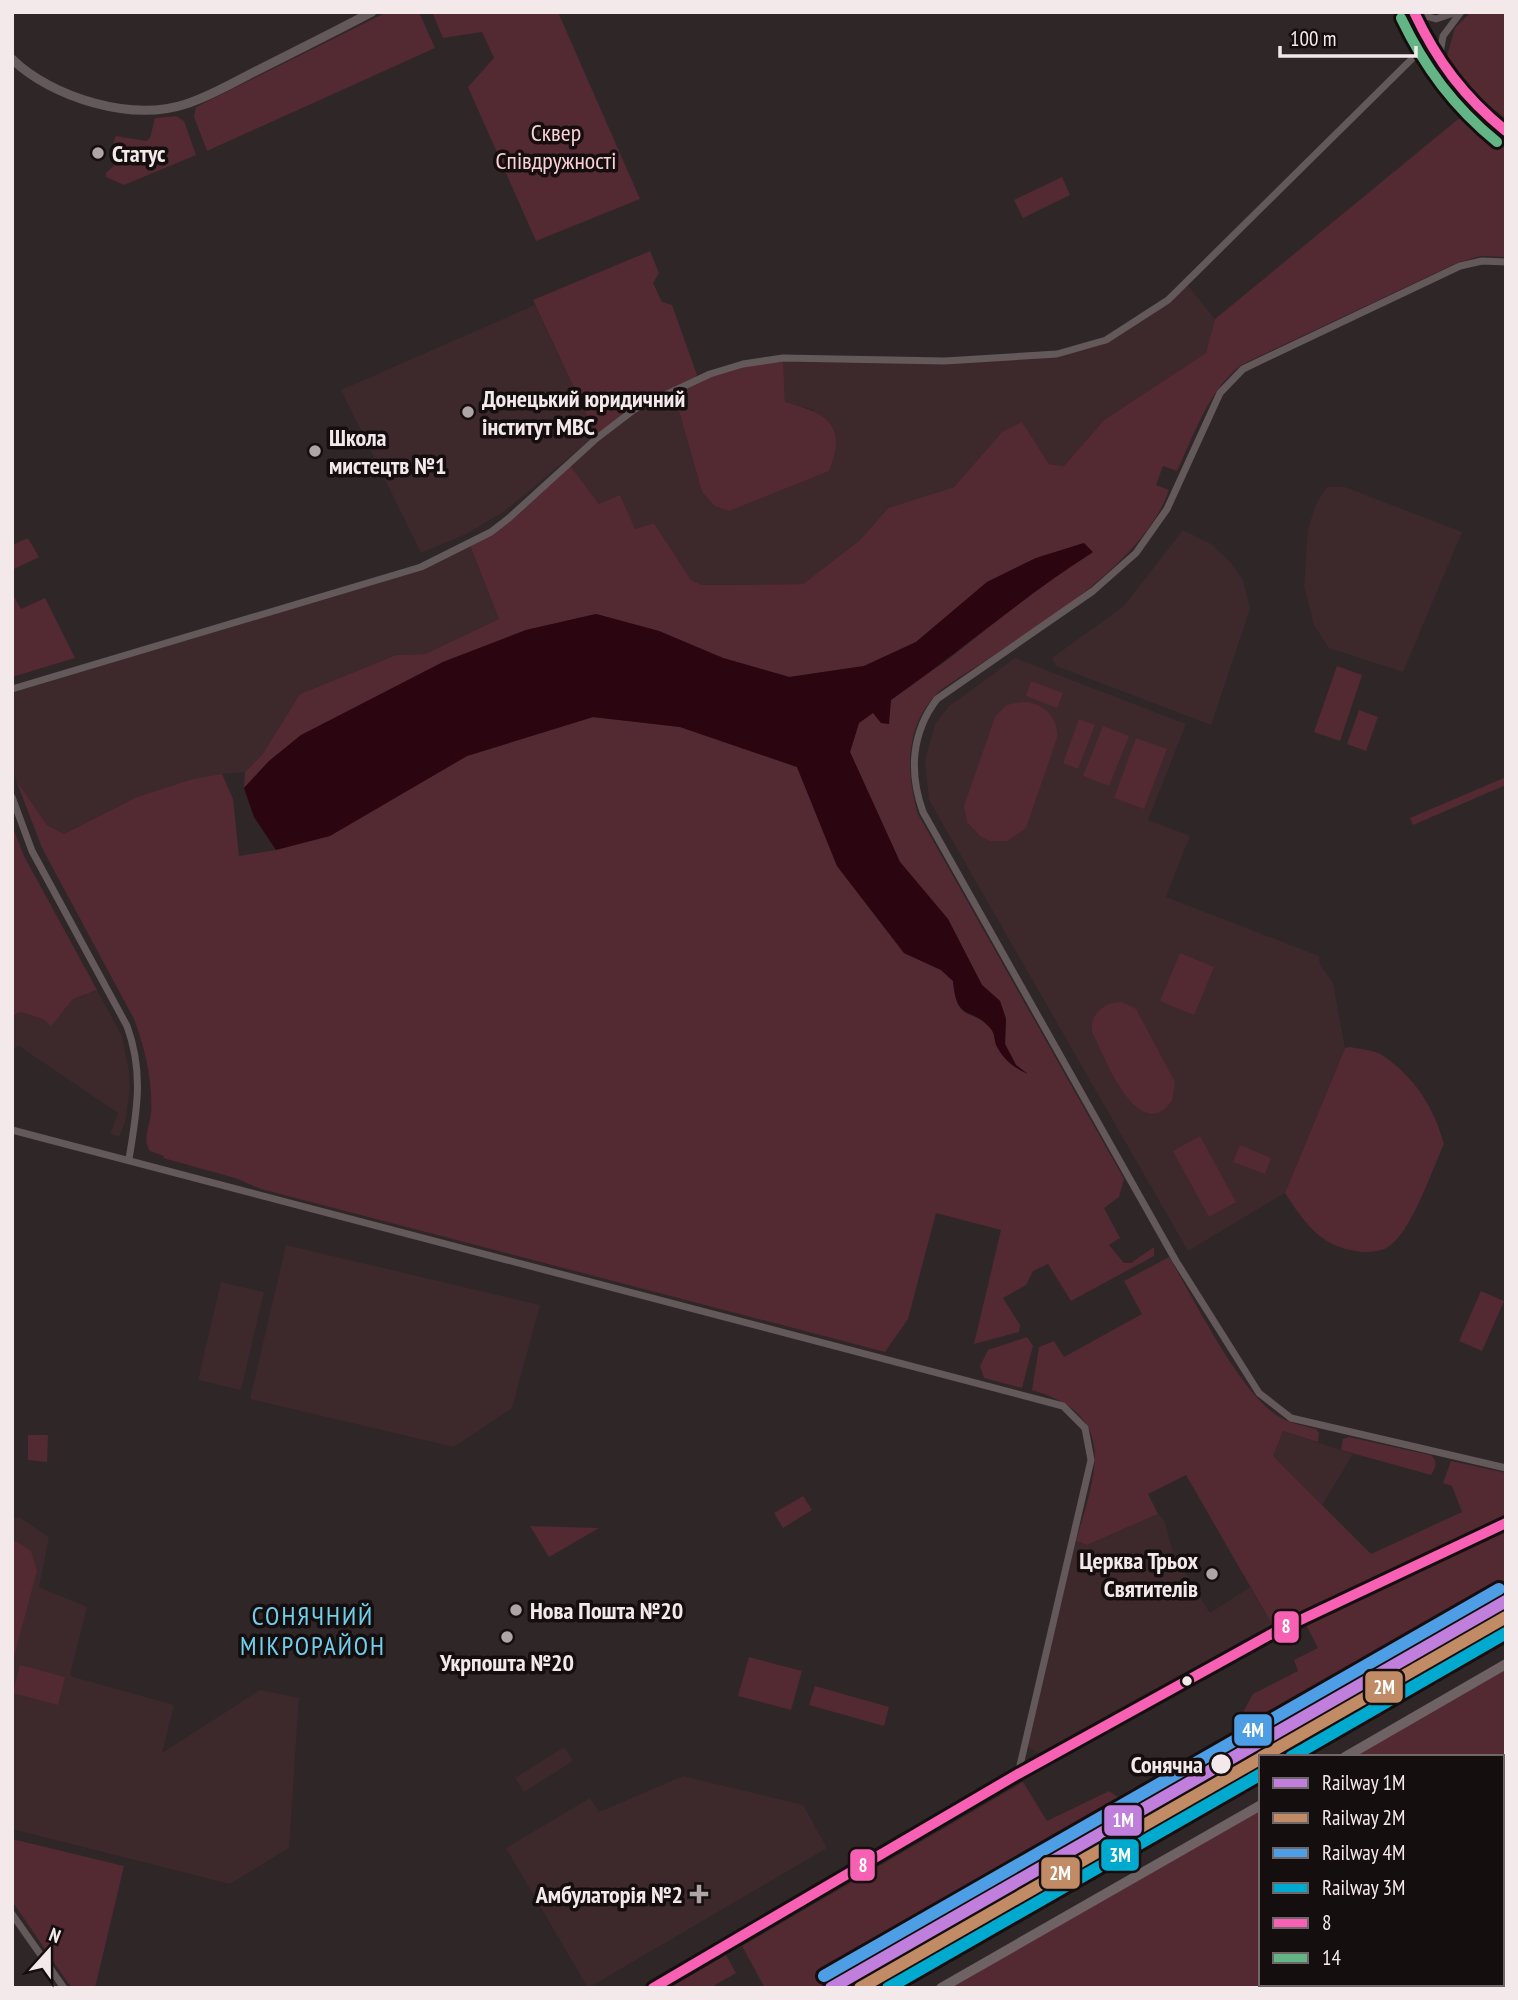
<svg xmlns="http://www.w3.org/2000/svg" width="1518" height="2000" font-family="'PT Sans Narrow',sans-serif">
  <rect width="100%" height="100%" fill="#2f2628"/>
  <g fill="#3d282b">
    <path d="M1186,283L1215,319L1207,353L1104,420L1064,466L1049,464L1022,423L1002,432L954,487L888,508L860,540L803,584L702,585L691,580L654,523L635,529L599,504L569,464L618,421L673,390L702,492L814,410L785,402L783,358L945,361L1057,354L1106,340Z"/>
    <path d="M535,305L596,435L505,511L466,534L421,553L341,390Z"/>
    <path d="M1327,487H1345L1462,532L1403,672L1329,648L1314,625L1304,585L1308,529L1316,504Z"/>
    <path d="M1183,530L1211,544L1231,563L1243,580L1250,609L1211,725L1056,666L1052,658L1124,606Z"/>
    <path d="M469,543L499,619L425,654L396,655L300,694L262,755L245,772L222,774L137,797L64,834L47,825L16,780L12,767V689L421,567Z"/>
    <path d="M1015,658L1186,724L1148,820L1190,836L1166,897L1319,956L1320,965L1333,983L1345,1048L1285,1193L1188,1251L929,800L925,760L935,724L948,707Z"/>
    <path d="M97,990L122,1036L129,1072L130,1088L125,1122L119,1137L110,1134L118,1113L19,1046L12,1050V1016L20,1012L43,1019L51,1025L73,999Z"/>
    <path d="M286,1245L540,1305L512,1408L454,1447L250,1399Z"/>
    <path d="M221,1282L264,1292L241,1390L198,1380Z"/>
    <path d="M1283,1431L1353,1454L1322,1505L1272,1456Z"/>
    <path d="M1158,1514L1164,1520L1174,1556L1210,1613L1250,1587L1273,1626L1039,1754L1027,1746L1076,1541L1087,1545Z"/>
    <path d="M19,1517L49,1537L39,1587L87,1607L70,1676L174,1705L162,1753L260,1690L299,1698L289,1848L230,1884L12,1829V1518Z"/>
    <path d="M1506,1596V1611L1282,1740L1268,1752L1259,1736Z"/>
    <path d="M564,1747L573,1761L524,1792L515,1778Z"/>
    <path d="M683,1776L803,1805L827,1848L588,1988L506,1848L590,1798L599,1812Z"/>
    <path d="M1146,1798L1157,1818L855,1988H820Z"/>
  </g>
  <g fill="#532932">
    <path d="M387,12H419L435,48L207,151L194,117L196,107Z"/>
    <path d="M432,12H558L640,199L536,241L468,87L494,58L482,32L443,38Z"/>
    <path d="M1471,12H1506V119L1470,90L1446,59L1455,28Z"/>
    <path d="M1472,113L1506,139V257L1481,256L1459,262L1241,365C1208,391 1194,435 1177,471L1163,466L1156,485L1169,490C1141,572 1012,641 942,689C905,721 905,771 918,814L1124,1179L1119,1197L1104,1208L1120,1238L1109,1245L1124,1263H1131L1154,1247V1256L1071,1301L1048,1264L1033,1271L1026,1285L1003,1298L1020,1325L1019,1332L974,1344L1001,1230L936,1213L908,1319L885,1352L261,1189L235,1178L163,1158L164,1156L150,1151C142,1139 150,1126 151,1113C153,1082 145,1048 134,1019L42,848L16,780L47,825L64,834L137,797L193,779L222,774L233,799L239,856L276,850L406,791L467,756L593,717L680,727L797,767L837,866L904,953L941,970L953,981C957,1026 973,1006 992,1030C995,1034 994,1041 997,1046C1003,1058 1012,1067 1024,1072L1016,1065L1005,1044L1006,1019L1000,1001L982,985L948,919L900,862L850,752L859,722L950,658L1050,579L1092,553L1084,543L1036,558L987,582L916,642L864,666L790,677L723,658L659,631L596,614L526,630L443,662L302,735L269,761L244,788L245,772L262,755L300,694L396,655L425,654L499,619L469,543L491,532L569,464L599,504L620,495L635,529L654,523L691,580L702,585L803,584L860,540L888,508L954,487L1002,432L1022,422L1049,464L1064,466L1104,420L1206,353L1215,319L1457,120Z"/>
    <path d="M176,116L184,121L196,155L124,185L106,177V173L121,159L111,149L116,136L146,141L150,138L155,118Z"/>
    <path d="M1062,177L1070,195L1023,218L1014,200Z"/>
    <path d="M650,251L659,273L653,283L662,302L672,305L697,375L694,379L650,398L596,435L533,300Z"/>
    <path d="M783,358L785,402C826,413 848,424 829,471L729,511L715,506L702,492L673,390L710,374Z"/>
    <path d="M28,538L39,557L12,570V545Z"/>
    <path d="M12,593L21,609L45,598L75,658L12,677Z"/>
    <path d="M1337,666L1362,675L1340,741L1314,732Z"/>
    <path d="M1031,681L1063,693L1057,708L1026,696Z"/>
    <path d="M1021,702C1042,701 1059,717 1057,738L1026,828L1007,841H990L980,836L967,822L964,806L995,717L1006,705Z"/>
    <path d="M1359,710L1378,717L1366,751L1347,744Z"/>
    <path d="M1079,719L1095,725L1078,769L1063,763Z"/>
    <path d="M1103,726L1129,736L1109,786L1083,776Z"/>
    <path d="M1136,738L1167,749L1144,809L1114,798Z"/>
    <path d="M1506,777V785L1413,825L1410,818Z"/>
    <path d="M12,825L24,856L97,990L73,999L51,1026L43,1019L20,1012L12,1016Z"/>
    <path d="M1180,953L1214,967L1194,1015L1160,1001Z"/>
    <path d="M1122,1002L1136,1009L1175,1082L1172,1101C1138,1147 1104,1055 1092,1032C1090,1013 1104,1002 1122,1002Z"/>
    <path d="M1350,1047C1360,1049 1374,1050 1382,1055C1415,1077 1434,1108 1444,1144C1432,1170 1411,1233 1388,1247C1380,1252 1365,1253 1356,1251C1320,1246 1304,1222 1285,1193L1345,1048Z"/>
    <path d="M1200,1136L1236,1202L1209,1217L1173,1151Z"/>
    <path d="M1240,1145L1271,1158L1265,1174L1233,1162Z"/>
    <path d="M1169,1257C1194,1299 1234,1381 1271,1411C1284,1422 1300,1425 1316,1429L1319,1433L1318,1442L1283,1431L1273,1456L1371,1554L1462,1512L1452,1486L1443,1483L1451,1461L1506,1473V1515L1273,1626L1186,1475L1148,1494L1158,1514L1087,1545L1076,1541C1095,1473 1121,1416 1032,1390L1039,1347L1054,1341L1064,1357L1142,1314L1124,1281Z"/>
    <path d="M1481,1291L1504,1301L1482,1351L1459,1341Z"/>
    <path d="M1027,1337L1033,1346L1022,1388L984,1378L980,1366L988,1350Z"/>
    <path d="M28,1435H48L47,1462L28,1460Z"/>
    <path d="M1349,1437L1430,1455C1439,1460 1435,1469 1431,1475L1341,1450L1343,1439Z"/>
    <path d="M803,1496L812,1510L783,1528L774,1513Z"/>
    <path d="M530,1526L599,1528L549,1557Z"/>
    <path d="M1506,1531V1596L1244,1744L1234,1729L1253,1694L1298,1671L1294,1660L1318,1648L1306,1625Z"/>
    <path d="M12,1539L31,1551L37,1571L12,1664Z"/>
    <path d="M749,1657L802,1671L791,1710L738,1696Z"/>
    <path d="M1506,1664V1988H941L1261,1805V1984H1502V1757H1345Z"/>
    <path d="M20,1665L65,1677L58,1705L13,1693Z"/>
    <path d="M815,1686L889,1707L884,1726L809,1705Z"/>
    <path d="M1023,1782L1047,1821L1109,1791L1118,1797L1134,1787L1146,1798L820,1988H765L742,1946Z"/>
    <path d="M12,1839L124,1866L95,1988H73L68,1983L12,1901Z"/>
    <path d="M726,1955L736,1973L710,1988H669Z"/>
  </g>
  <path fill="#2b050f" d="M1084,543L1093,552C1023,597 959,652 891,700L889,724L881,723L873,713L859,723L850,752L900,862L948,919L982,985L1000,1001L1006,1019L1005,1044L1016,1065L1028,1074C1014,1068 1003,1059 996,1045C994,1039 995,1034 991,1029C971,1005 957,1024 953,981L941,970L904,953L837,866L797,767L680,727L593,717L467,756L330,836L276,850L254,817L244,788L269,761L301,735L443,662L526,630L596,614L659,631L723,658L789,677L864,666L916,642L987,582L1036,558Z"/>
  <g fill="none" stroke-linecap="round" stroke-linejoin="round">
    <g stroke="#63585a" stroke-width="7">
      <path d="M1415,13L1436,19L1457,12"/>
      <path d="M1439,60L1443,36L1461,12"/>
      <path d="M1506,262L1482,261L1460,266L1243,369L1220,393L1167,509L1136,553L1093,591L937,699C911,733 909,773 923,812L1176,1261L1259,1393L1291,1418L1506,1468"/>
      <path d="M12,689L421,567L491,532L509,518L597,438L635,409L710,374L743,364L783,358L945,361L1057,354L1106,340L1168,300L1428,43"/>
      <path d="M12,797L32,851L127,1026C144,1072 137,1111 129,1159"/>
      <path d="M12,1130L1063,1406L1085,1428L1091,1460L1018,1774"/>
      <path d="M12,1914L64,1988"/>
    </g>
    <g stroke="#63585a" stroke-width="9">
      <path d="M12,59C52,98 132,122 186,104C211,96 234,82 258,70C296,51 334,32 372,12"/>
      <path d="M653,1988L1018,1774L1275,1632L1506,1523"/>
    </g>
    <path stroke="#706465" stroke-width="10" d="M1414,12C1439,67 1458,94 1506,131"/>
    <g stroke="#6f6264" stroke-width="10">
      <path d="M1345,1757L1506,1664"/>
      <path d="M941,1988L1261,1805"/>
    </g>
    <defs>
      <g id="bus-1">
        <path d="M1414,12C1437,61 1464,97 1506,131"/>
        <path d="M653,1988L1018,1774L1275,1632L1506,1523"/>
      </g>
      <path id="bus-2" d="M1401,18C1425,68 1454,107 1497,142"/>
    </defs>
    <use href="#bus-1" stroke="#150e0f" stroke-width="16"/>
    <use href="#bus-2" stroke="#150e0f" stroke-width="16"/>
    <use href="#bus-1" stroke="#f860b3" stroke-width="10"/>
    <use href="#bus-2" stroke="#64b586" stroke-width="10"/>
    <defs>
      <path id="rail-1" d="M831,1988L1506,1601"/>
      <g id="rail-2">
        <path d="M1262,1757L1506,1617"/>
        <path d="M860,1988L1261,1758"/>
      </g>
      <path id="rail-3" d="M824,1976L1499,1589"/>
      <g id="rail-4">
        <path d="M1291,1757L1506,1633"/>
        <path d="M888,1988L1261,1774"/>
      </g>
    </defs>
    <use href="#rail-1" stroke="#150e0f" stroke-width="18"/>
    <use href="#rail-2" stroke="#150e0f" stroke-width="18"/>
    <use href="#rail-3" stroke="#150e0f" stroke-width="18"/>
    <use href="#rail-4" stroke="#150e0f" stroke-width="18"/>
    <use href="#rail-1" stroke="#c07fdc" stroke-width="12"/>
    <use href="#rail-2" stroke="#c18c65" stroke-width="12"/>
    <use href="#rail-3" stroke="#4d9ee5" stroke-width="12"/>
    <use href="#rail-4" stroke="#00a9ce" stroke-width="12"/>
  </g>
  <g fill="#afa5a6" stroke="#150e0f" stroke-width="2.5">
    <circle cx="98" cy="153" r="7"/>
    <circle cx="468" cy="412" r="7"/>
    <circle cx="315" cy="451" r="7"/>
    <circle cx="1212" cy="1574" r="7"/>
    <circle cx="516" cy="1610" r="7"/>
    <circle cx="507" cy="1637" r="7"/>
    <path d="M695.5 1883.5h7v7h7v7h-7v7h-7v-7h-7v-7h7z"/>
  </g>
  <g fill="#f4e9ea" stroke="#150e0f" stroke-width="2.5">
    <circle cx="1187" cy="1681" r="6"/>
    <circle cx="1221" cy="1764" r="11"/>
  </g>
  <g text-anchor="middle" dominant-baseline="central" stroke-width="7" stroke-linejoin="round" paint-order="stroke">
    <g font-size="24" fill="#f9d0d5" stroke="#150e0f">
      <text x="556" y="132">Сквер<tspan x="556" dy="28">Співдружності</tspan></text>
    </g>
    <g font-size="24" font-weight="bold" fill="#f4e9ea" stroke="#150e0f" text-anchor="start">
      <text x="112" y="153">Статус</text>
      <text x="482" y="398">Донецький юридичний<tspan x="482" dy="28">інститут МВС</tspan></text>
      <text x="329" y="437">Школа<tspan x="329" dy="28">мистецтв №1</tspan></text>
      <text x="1198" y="1560" text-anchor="end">Церква Трьох<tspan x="1198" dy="28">Святителів</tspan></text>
      <text x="530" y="1610">Нова Пошта №20</text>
      <text x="507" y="1662" text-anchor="middle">Укрпошта №20</text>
      <text x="683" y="1894" text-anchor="end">Амбулаторія №2</text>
    </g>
    <g font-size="24" font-weight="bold" fill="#f4e9ea" stroke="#150e0f" text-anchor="end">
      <text x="1203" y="1764">Сонячна</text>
    </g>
    <g font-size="26" letter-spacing="2" fill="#6ed0ec" stroke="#150e0f">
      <text x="313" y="1615">СОНЯЧНИЙ<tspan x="313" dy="30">МІКРОРАЙОН</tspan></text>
    </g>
  </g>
  <g stroke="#150e0f" stroke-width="2.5">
    <rect x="1273" y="1610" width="27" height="34" rx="7" fill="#f860b3"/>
    <rect x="1364" y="1670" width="40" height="34" rx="7" fill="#c18c65"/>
    <rect x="1233" y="1713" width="40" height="34" rx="7" fill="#4d9ee5"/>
    <rect x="1103" y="1804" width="40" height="33" rx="7" fill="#c07fdc"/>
    <rect x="1100" y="1838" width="40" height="34" rx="7" fill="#00a9ce"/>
    <rect x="849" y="1848" width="27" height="34" rx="7" fill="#f860b3"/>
    <rect x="1040" y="1856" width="41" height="34" rx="7" fill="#c18c65"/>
  </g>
  <g font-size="19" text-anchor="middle" font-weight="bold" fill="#fff">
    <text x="1286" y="1633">8</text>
    <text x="1384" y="1694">2М</text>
    <text x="1253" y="1737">4М</text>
    <text x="1123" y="1827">1М</text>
    <text x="1120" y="1862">3М</text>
    <text x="863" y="1872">8</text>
    <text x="1060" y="1880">2М</text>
  </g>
  <rect width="1518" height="2000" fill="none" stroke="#f4e9ea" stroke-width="28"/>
  <rect x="1259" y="1755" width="245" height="231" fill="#150e0f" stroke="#6e6667" stroke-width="2"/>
  <rect x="1273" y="1778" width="35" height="10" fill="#c07fdc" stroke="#6e6667" stroke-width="2"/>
  <text x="1322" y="1790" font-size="21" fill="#f4e9ea">Railway 1М</text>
  <rect x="1273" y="1813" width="35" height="10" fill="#c18c65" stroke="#6e6667" stroke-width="2"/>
  <text x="1322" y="1825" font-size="21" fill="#f4e9ea">Railway 2М</text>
  <rect x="1273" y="1848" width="35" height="10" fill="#4d9ee5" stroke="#6e6667" stroke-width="2"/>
  <text x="1322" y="1860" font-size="21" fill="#f4e9ea">Railway 4М</text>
  <rect x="1273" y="1883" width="35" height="10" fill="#00a9ce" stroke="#6e6667" stroke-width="2"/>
  <text x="1322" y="1895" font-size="21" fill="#f4e9ea">Railway 3М</text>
  <rect x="1273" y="1918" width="35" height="10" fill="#f860b3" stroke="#6e6667" stroke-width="2"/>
  <text x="1322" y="1930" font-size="21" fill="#f4e9ea">8</text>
  <rect x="1273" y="1953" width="35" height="10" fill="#64b586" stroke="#6e6667" stroke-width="2"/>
  <text x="1322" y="1965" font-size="21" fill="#f4e9ea">14</text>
  <g transform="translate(49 1951) rotate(21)" stroke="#150e0f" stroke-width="5" paint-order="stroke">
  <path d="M0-5L12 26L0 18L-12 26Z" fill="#f4e9ea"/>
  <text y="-10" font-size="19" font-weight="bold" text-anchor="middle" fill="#f4e9ea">N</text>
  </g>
  <path d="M1280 46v10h136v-10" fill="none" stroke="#f4e9ea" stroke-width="3.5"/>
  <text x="1290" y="46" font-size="21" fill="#f4e9ea" stroke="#150e0f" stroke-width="5" paint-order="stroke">100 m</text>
</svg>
